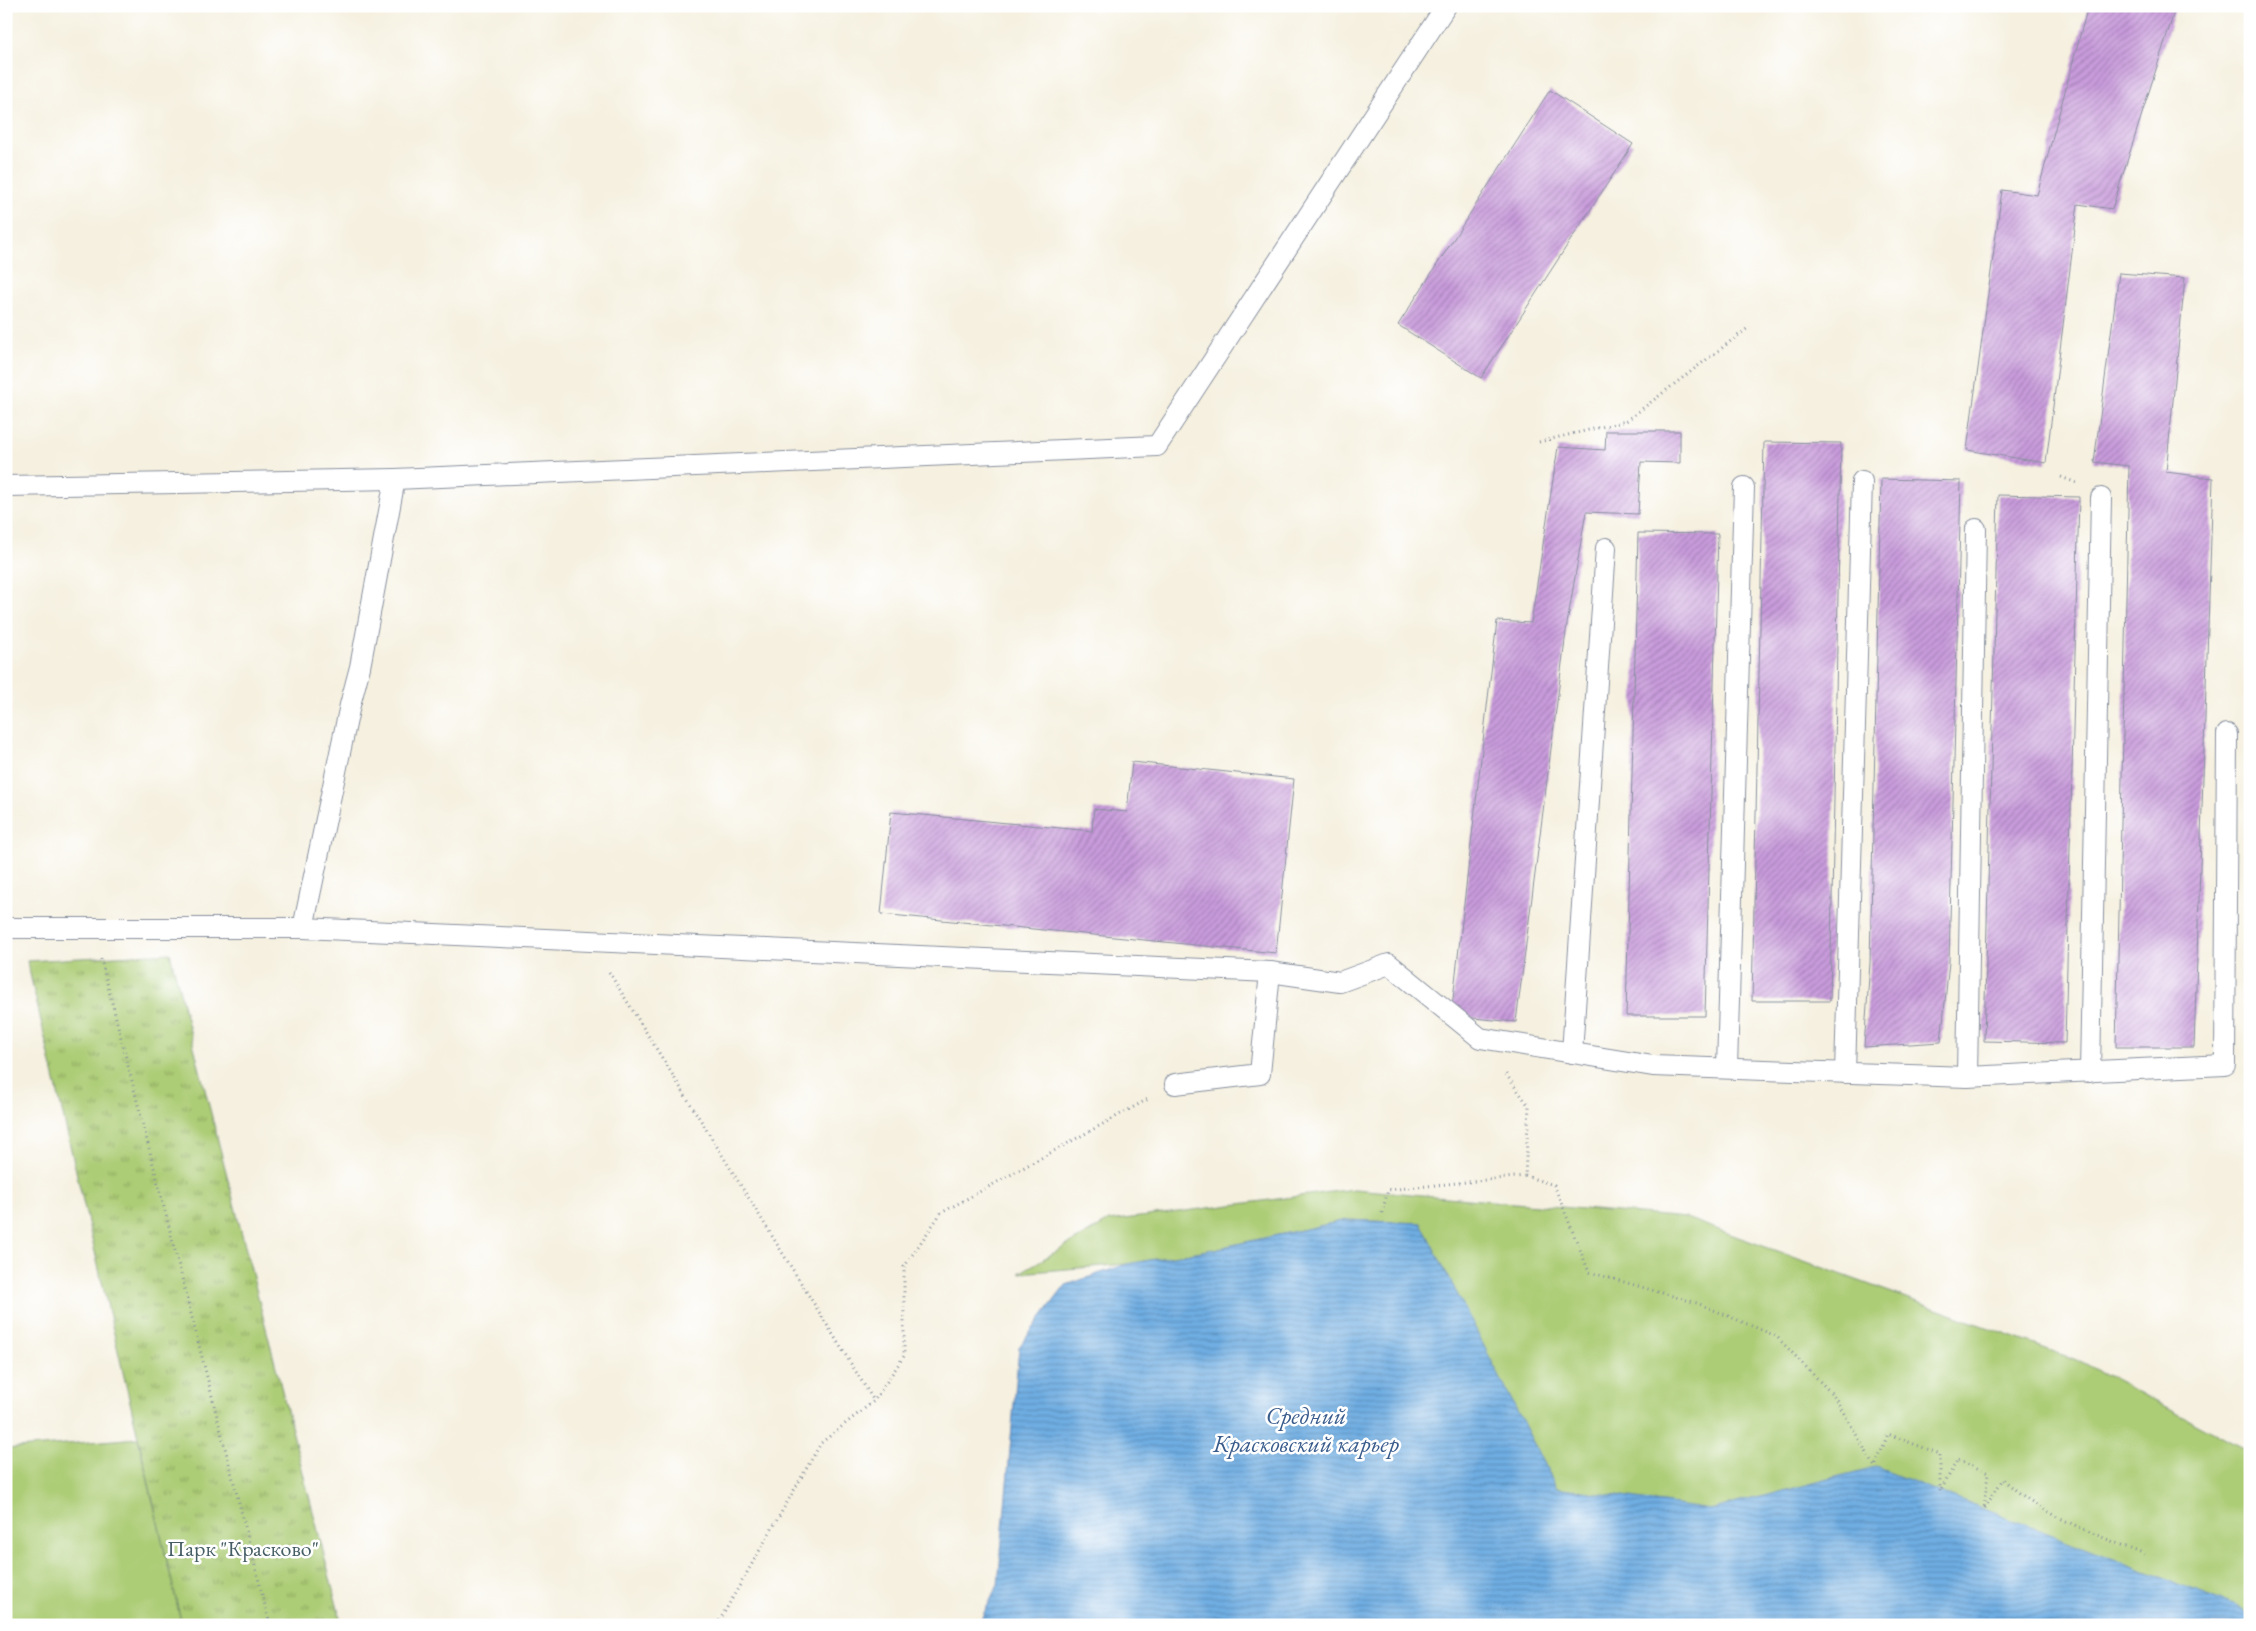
<svg xmlns="http://www.w3.org/2000/svg" width="2256" height="1631" font-family="'EB Garamond',serif">
  <defs>
    <pattern id="park-tufts" width="24" height="20" patternUnits="userSpaceOnUse" patternTransform="scale(1.25)"><rect width="24" height="20" fill="#accc74"/><path d="M3 7l-1-3M5 7V3M7 7l1-3M15 17l-1-3M17 17v-4M19 17l1-3" fill="none" stroke="#8ba662"/></pattern>
    <pattern id="water-rules" width="6" height="5" patternUnits="userSpaceOnUse" patternTransform="scale(1.25)"><rect width="6" height="5" fill="#6fade2"/><path d="M0 2.5h6" fill="none" stroke="#5a8dba"/></pattern>
    <pattern id="building-hatch" width="6" height="6" patternUnits="userSpaceOnUse" patternTransform="scale(1.25)"><rect width="6" height="6" fill="#c99bdb"/><path d="M-1 1l2-2M0 6l6-6M5 7l2-2" fill="none" stroke="#a27fb5"/></pattern>
  </defs>
  <rect width="100%" height="100%" fill="#fff"/>
  <filter id="ink" filterUnits="userSpaceOnUse"><feTurbulence type="fractalNoise" baseFrequency=".02" numOctaves="2"/><feDisplacementMap in="SourceGraphic" scale="10" xChannelSelector="R" yChannelSelector="G"/><feConvolveMatrix kernelMatrix="1 2 1 2 8 2 1 2 1" color-interpolation-filters="sRGB"/></filter>
  <filter id="wash" filterUnits="userSpaceOnUse"><feTurbulence type="fractalNoise" baseFrequency=".0096" numOctaves="4" result="noise"/><feDisplacementMap in="SourceGraphic" scale="20" xChannelSelector="R" yChannelSelector="G"/><feGaussianBlur stdDeviation="1.12" result="paint"/><feColorMatrix in="noise" values="0 0 0 0 0 0 0 0 0 0 0 0 0 0 0 0 0 1.4 0 .05"/><feComposite in="paint" operator="in"/></filter>
  <g filter="url(#wash)">
    <rect width="100%" height="100%" fill="#f5f0df"/>
    <g fill="#accc74" stroke="#647e69">
      <path d="M1354,1189L1686,1218L2082,1362L2250,1452V1625L1712,1520L1556,1509L1420,1223L1347,1220L1214,1249L1127,1264L1019,1273L1109,1221Z"/>
      <path d="M138,1438L182,1625H6V1449Z"/>
    </g>
    <path fill="url(#park-tufts)" stroke="#647e69" d="M170,953L342,1625H182L27,961Z"/>
    <path fill="url(#water-rules)" stroke="#456ea0" d="M1347,1220L1421,1223L1556,1487L1710,1510L1875,1467L2236,1606L2250,1615V1625H978L998,1585L1019,1347L1066,1285L1127,1264L1214,1249Z"/>
    <g id="blocks">
      <g fill="url(#building-hatch)">
        <path d="M2088,6H2176L2112,209L2078,204L2046,463L1967,450L2002,190L2037,195Z"/>
        <path d="M1550,90L1633,144L1481,378L1398,325Z"/>
        <path d="M2119,273L2185,278L2166,472L2213,478L2194,1047H2116L2129,466L2094,462Z"/>
        <path d="M1606,431H1680V463L1641,462L1638,514L1586,512L1567,624L1516,1022L1451,1016L1497,621L1531,623L1558,447L1605,450Z"/>
        <path d="M1764,442L1841,443L1830,1001H1752Z"/>
        <path d="M1881,479L1961,481L1949,962L1941,1042L1864,1047L1870,963Z"/>
        <path d="M1998,495L2079,497L2065,1043L1984,1041Z"/>
        <path d="M1638,533L1718,534L1705,1016H1626Z"/>
        <path d="M1132,762L1294,779L1276,953L881,914L891,812L1092,831L1094,809L1127,812Z"/>
      </g>
    </g>
  </g>
  <g filter="url(#ink)">
    <use href="#blocks" fill-opacity="0" stroke="#88909e" stroke-width="1"/>
    <g fill="none" stroke-linecap="round" stroke-linejoin="round">
      <defs>
        <g id="service">
          <path d="M6,486L395,479"/>
          <path d="M6,928H303L1270,972L1340,982L1389,964L1480,1038L1653,1066L1967,1077L2225,1065L2227,734"/>
          <path d="M303,928L350,705L360,667L395,479L1157,446L1446,6"/>
          <path d="M1572,1053L1606,548"/>
          <path d="M1727,1068L1744,487"/>
          <path d="M2090,1072L2101,498"/>
          <path d="M1845,1073L1862,481"/>
          <path d="M1967,1077L1976,529"/>
          <path d="M1175,1084L1260,1074L1270,972"/>
        </g>
      </defs>
      <use href="#service" stroke="#88909e" stroke-width="22"/>
      <g stroke="#88909e" stroke-width="3" stroke-dasharray="1 4" stroke-linecap="butt">
        <path d="M1539,442L1626,421L1748,328"/>
        <path d="M2061,477L2077,483"/>
        <path d="M101,959L270,1625"/>
        <path d="M609,972L874,1401"/>
        <path d="M1525,1176L1554,1185L1589,1272L1697,1303L1776,1336L1834,1396L1875,1467L1888,1434L1940,1454V1492L1958,1459L1988,1473L1984,1509L2003,1479C2042,1516 2096,1534 2145,1555"/>
        <path d="M1382,1213L1388,1190L1525,1176L1529,1106L1505,1073"/>
        <path d="M717,1625L821,1443L874,1401L904,1356V1267L941,1213L1150,1098"/>
      </g>
      <use href="#service" stroke="#fff" stroke-width="20"/>
    </g>
  </g>
  <g text-anchor="middle" dominant-baseline="central" stroke-width="5" stroke-linejoin="round" paint-order="stroke">
    <g font-size="22" fill="#465e65" stroke="#fff">
      <text x="243" y="1548">Парк "Красково"</text>
    </g>
    <g font-size="24" font-style="italic" fill="#385b8c" stroke="#fff">
      <text x="1306" y="1415">Средний<tspan x="1306" dy="28">Красковский карьер</tspan></text>
    </g>
  </g>
  <rect width="2256" height="1631" fill="none" stroke="#fff" stroke-width="25"/>
</svg>
